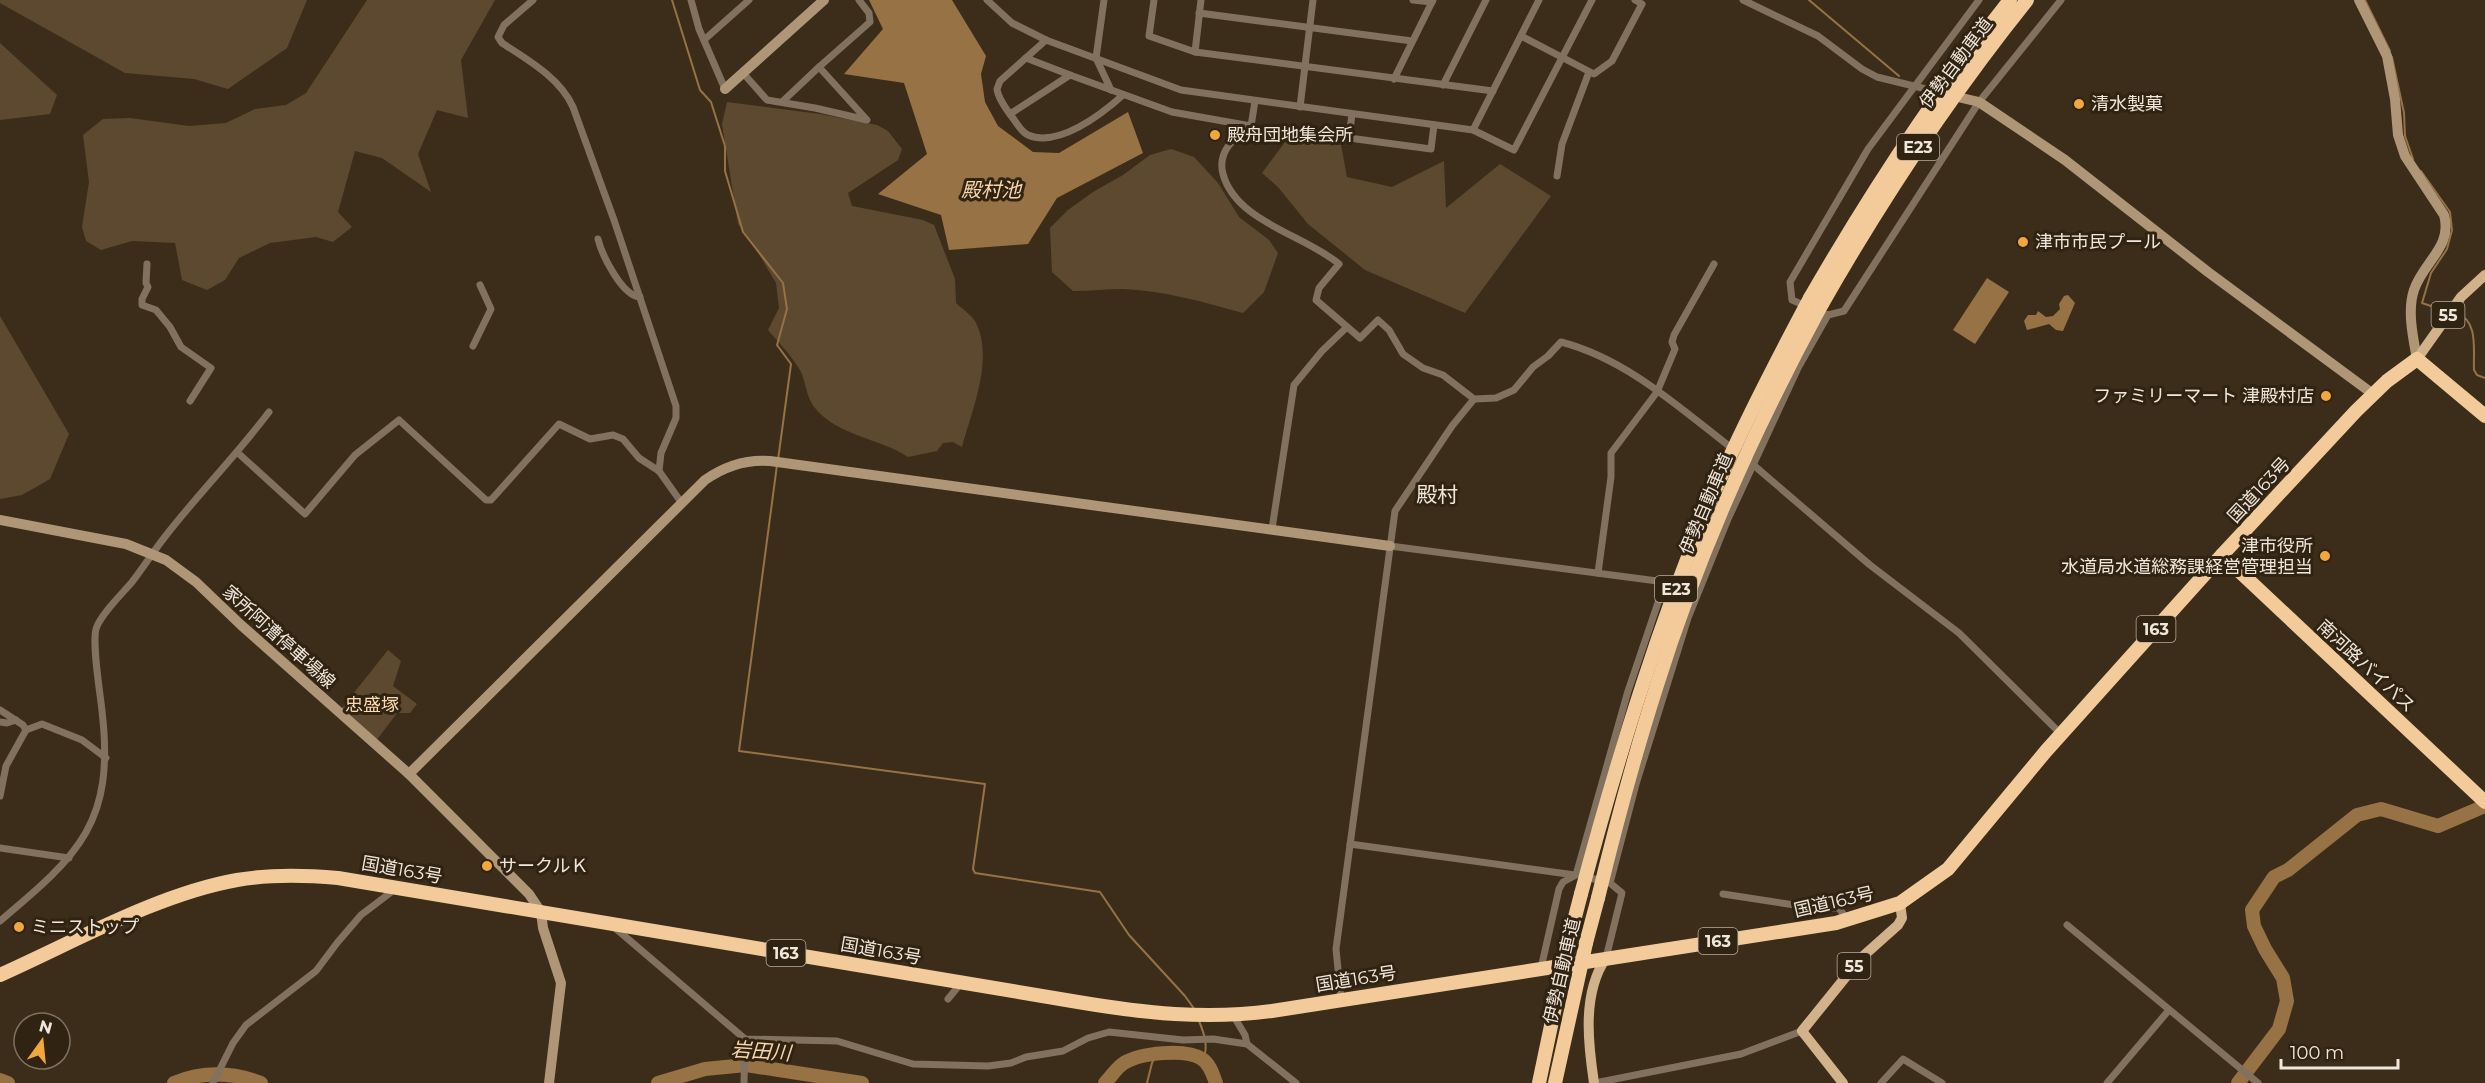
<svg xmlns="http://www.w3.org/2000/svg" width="2485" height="1083" font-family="Montserrat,'Noto Sans JP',sans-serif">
  <rect width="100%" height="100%" fill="#3c2d1b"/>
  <g fill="#5d492f">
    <path d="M0,0H307L287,48L228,89L194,79L125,73L0,3Z"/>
    <path d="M367,0H495L461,60L468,118L437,110L418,154L431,192L382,158L355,151L338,212L352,227L333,242L316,237L270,243L239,258L225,280L207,290L182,280L175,243L132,241L101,250L86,241L82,227L89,182L83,135L103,119L130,118L189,126L226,123L255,109L286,105L306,93Z"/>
    <path d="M0,43L57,95L50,114L0,120Z"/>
    <path d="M727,102L820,114L877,125L888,131L902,149L898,160L848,193L852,206L923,220L934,225L955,279L956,303C962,309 972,315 976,323C994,359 972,410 962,447L953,442L943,443L937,451L908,457C881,439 836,435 815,408C807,398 806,386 802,374C795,359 779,343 768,330L779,308L776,283L756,249L738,224L722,124Z"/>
    <path d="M1285,142L1341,145L1347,177L1392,187L1444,161L1446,208L1500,164L1551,196L1465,313L1365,270L1308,224L1278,187L1262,173Z"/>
    <path d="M1171,149L1194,157L1218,183L1239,217L1269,240L1278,253L1264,292L1243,313C1204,302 1165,291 1124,289C1107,289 1090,291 1073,291L1052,272L1050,228L1068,210L1093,192L1123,175L1150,155Z"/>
    <path d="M0,316L69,434L50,479L22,495L0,499Z"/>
    <path d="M388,650L401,661L393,686L417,704L410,713H397L376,741L341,709Z"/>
  </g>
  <g fill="#967244">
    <path d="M869,0H952L986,56L981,74L985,102L998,126L1033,152L1059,153L1128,112L1143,153L1057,198L1028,244L949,250L941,215L878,194L927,154L904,83L844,74L883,29Z"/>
    <path d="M1987,278L2009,292L1975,344L1953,330Z"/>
    <path d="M2068,295L2075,303L2063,331L2056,330L2049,324L2027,330L2024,321L2028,315H2036L2038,311L2046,317L2053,316L2060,309L2059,304L2064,296Z"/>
  </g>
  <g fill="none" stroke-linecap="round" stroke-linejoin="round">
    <g stroke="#967244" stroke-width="2">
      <path d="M672,0L700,90L711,102L725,146V171L743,232L783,283L787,309L777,345L791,364L778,460"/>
      <path d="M1809,0L1899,76"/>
      <path d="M2365,0L2390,51"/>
      <path d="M2392,57L2404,113L2405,136L2413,159"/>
      <path d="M2421,171L2450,212L2452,230L2447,249L2431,273L2422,303L2443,310"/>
      <path d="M2457,314C2479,320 2473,352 2474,370L2477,375L2485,378"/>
      <path d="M777,465L739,751L985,784L973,869L975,873L1100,892L1129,935L1185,996L1195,1010"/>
      <path d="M1199,1021C1204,1033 1209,1047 1203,1059"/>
      <path d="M1147,1083L1152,1063L1157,1053"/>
    </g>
    <g stroke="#967244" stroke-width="14">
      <path d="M0,1080L8,1083"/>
      <path d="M174,1083C203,1071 232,1072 261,1083"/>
      <path d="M658,1083L705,1069L746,1065L862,1083"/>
      <path d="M1105,1083C1111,1077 1117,1067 1124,1063C1140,1053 1186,1048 1202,1059C1210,1064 1213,1075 1216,1083"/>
      <path d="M2238,1083L2279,1029L2287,1001L2283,978L2265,949L2254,926L2252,910L2274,877L2288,870L2357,815L2381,809L2438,826L2485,806"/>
    </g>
    <g stroke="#81715e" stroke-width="7">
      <path d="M533,0L504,25L498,37L502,43C528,60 560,78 573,107L614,220L676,406V418L661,453L659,471"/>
      <path d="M691,0L699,29L725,89"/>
      <path d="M987,0L1012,23L1046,40L1181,90L1473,130L1514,150L1592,0"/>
      <path d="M1104,0L1096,58L1111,90"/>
      <path d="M1154,0L1149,36L1195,52L1493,91"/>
      <path d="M1413,0L1432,2"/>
      <path d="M1743,0L1818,36L1862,69L1877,77L1926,89"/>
      <path d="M1199,13L1412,41"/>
      <path d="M1521,36L1594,74L1612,61L1642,4L1635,0"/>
      <path d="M704,40L749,0"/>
      <path d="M1046,40L1000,81L997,89C998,98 1006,109 1012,117C1017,123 1021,132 1028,135C1058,148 1102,114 1123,95"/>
      <path d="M1195,52L1201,0"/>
      <path d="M1026,58L1070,75"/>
      <path d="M743,73L767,100L815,108L867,120L819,67L870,22L869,13L859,0"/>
      <path d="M1394,79L1433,0"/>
      <path d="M1443,85L1486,0"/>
      <path d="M782,102L819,67"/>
      <path d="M1300,107L1313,0"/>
      <path d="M1010,114L1070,75L1172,112L1251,126"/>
      <path d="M1352,114L1349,138L1431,149L1434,125"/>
      <path d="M1251,126C1234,137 1217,152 1223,174C1236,222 1305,235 1339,264L1319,288L1316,300L1360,338L1378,320L1389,330L1403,354L1423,368L1443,375L1474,399L1496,398L1514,390L1533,367L1548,356L1561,342C1627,359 1681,409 1734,450"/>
      <path d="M1251,126L1255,101"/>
      <path d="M1473,130L1539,0"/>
      <path d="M1557,176L1562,144L1589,72"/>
      <path d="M598,239C602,255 622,296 640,297"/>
      <path d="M147,264L146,283L148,287L142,299V305L156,310L170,327L181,347L211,368L190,401"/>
      <path d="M1806,306L1792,300L1790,282L1868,149L1979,0"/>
      <path d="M1816,310L1828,315L1844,311L1979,102L2061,0"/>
      <path d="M473,346L491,309L480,285"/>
      <path d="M238,453L305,514L355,455L399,420L486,500H491L559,424L590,439L613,435L623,439L639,458L659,471L681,502"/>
      <path d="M1743,456L1870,565L1959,633L2062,735"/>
      <path d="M1272,529L1294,385L1322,351L1346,328"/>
      <path d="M1390,546L1665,582L1628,691L1576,875L1563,882L1559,889L1541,968"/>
      <path d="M1598,573L1611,477V453L1657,392L1675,349L1672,342L1674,335L1714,264"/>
      <path d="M0,710L23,725L26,730"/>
      <path d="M0,722L7,723L16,720"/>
      <path d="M0,796L6,766L26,730L42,724L82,740L106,758"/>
      <path d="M1350,844L1575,875"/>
      <path d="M0,848L69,858"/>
      <path d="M1586,877L1610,883L1622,893L1606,958"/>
      <path d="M1610,883L1636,784L1688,618L1728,519L1798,368L1828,315"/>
      <path d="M1723,894L1814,908H1839L1847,920"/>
      <path d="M0,921C80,854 115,822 102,711C100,691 92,646 96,629C100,615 122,594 132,582C143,568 153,552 164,538C197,495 236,456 269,412"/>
      <path d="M2067,925L2258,1083"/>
      <path d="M614,927L745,1039L837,1041L913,1064L988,1066L1011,1063L1026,1057L1063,1051L1088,1038L1109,1032L1183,1040L1213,1039L1247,1044L1296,1083"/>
      <path d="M948,999L961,983"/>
      <path d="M1341,1000L1336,949L1395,511L1452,426L1474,399"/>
      <path d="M1233,1015L1245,1035L1247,1044"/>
      <path d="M213,1083L233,1043L246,1025L316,971L337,943L361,915L390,893L392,888"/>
      <path d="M744,1083L745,1039"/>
      <path d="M1595,1083L1741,1054L1802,1031"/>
      <path d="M1881,1083L1903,1059L1942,1083"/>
      <path d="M2107,1083L2169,1010"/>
    </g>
    <g stroke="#af9677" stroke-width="10">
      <path d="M2359,0L2387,56L2395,99L2398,135L2405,156L2444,215C2453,247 2423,262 2414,290C2407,310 2413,338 2417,359"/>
      <path d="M725,89L824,0"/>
      <path d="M1962,98L1979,102L2065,160L2208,272L2373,394"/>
      <path d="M0,520L126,544L166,560L196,582L241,625L409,774L529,894L541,912L543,928L561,983L549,1083"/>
      <path d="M409,774L705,480C725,466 745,459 770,461L1390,546"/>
    </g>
    <g stroke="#d2b28a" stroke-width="10">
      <path d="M2417,359L2461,297L2485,275"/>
      <path d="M1594,1083C1588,1043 1582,993 1606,958"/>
      <path d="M1843,1083L1802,1031L1861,958L1898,925L1902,918L1900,903"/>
    </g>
    <g stroke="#f3cb9b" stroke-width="14">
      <path d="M1810,298C1870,194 1935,94 2010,0"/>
      <path d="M1822,304C1883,197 1950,96 2027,0"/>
      <path d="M2222,555L2485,802"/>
      <path d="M1569,940L1581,894"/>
      <path d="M1586,943L1598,898"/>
      <path d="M0,975C74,942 158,894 237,880C271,874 304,875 338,878L1078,1002C1143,1013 1206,1020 1272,1011L1836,923L1900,903L1948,869L2046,751L2222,555L2356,411L2387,381L2417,359L2485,416"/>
    </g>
    <g stroke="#f3cb9b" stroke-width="14">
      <path d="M1581,894C1619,753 1661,615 1719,481C1746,419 1778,358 1810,298"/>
      <path d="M1598,898C1615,828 1634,757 1656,688C1698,554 1755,427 1822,304"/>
      <path d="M1539,1083L1569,940"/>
      <path d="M1555,1083L1586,943"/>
    </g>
  </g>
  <g fill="#efa73e" stroke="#312311" stroke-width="2">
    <circle cx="2079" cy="104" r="6"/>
    <circle cx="1215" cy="135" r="6"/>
    <circle cx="2023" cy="242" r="6"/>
    <circle cx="2326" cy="396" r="6"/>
    <circle cx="2325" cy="556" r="6"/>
    <circle cx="487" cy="866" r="6"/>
    <circle cx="19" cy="927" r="6"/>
  </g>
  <g text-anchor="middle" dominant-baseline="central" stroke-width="6" stroke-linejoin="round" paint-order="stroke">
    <g fill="#312311" stroke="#b7ac9f" stroke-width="1.5">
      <rect x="1897" y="134" width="42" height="26" rx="4.5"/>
      <rect x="2431.5" y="302" width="33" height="26" rx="4.5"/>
      <rect x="1655" y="576" width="42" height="26" rx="4.5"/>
      <rect x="2136.5" y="616" width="39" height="26" rx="4.5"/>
      <rect x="1698.5" y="928" width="39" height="26" rx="4.5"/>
      <rect x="766.5" y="940" width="39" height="26" rx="4.5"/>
      <rect x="1837.5" y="953" width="33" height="26" rx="4.5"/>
    </g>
    <g font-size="16" font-weight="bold" fill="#f0e7dc">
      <text x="1918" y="147">E23</text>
      <text x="2448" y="315">55</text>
      <text x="1676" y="589">E23</text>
      <text x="2156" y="629">163</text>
      <text x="1718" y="941">163</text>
      <text x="786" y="953">163</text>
      <text x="1854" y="966">55</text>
    </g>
    <g font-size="18" fill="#f0e7dc" stroke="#312311">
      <text transform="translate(1956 63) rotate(-53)">伊勢自動車道</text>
      <text transform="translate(2259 490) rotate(-47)">国道163号</text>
      <text transform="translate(1706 504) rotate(-67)">伊勢自動車道</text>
      <text transform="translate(279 637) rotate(42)">家所阿漕停車場線</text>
      <text transform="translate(2366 666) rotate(43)">南河路バイパス</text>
      <text transform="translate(402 870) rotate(10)">国道163号</text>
      <text transform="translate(1834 902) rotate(-13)">国道163号</text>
      <text transform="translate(881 951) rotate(10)">国道163号</text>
      <text transform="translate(1562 971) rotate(-77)">伊勢自動車道</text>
      <text transform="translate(1356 979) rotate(-9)">国道163号</text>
    </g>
    <g font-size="18" fill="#f0e7dc" stroke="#312311" text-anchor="start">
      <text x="2091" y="104">清水製菓</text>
      <text x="1227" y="135">殿舟団地集会所</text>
      <text x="2035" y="242">津市市民プール</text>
      <text x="2314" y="396" text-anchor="end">ファミリーマート 津殿村店</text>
      <text x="2313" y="546" text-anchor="end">津市役所<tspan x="2313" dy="21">水道局水道総務課経営管理担当</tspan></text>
      <text x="499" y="866">サークルＫ</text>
      <text x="31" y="927">ミニストップ</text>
    </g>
    <g font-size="18" fill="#fcdab2" stroke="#312311">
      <text x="372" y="705">忠盛塚</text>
    </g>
    <g font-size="20" font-style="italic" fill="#f7d6ae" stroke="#312311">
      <text x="991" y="190">殿村池</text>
      <text transform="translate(761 1051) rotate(4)">岩田川</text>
    </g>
    <g font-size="21" fill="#f0e7dc" stroke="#312311">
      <text x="1437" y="494">殿村</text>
    </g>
  </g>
  <g transform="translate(42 1041) rotate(15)"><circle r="28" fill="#312311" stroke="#7d7162" stroke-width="1.5"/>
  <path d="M0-4.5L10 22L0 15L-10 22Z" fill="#efa73e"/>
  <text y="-9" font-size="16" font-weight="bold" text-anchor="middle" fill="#f0e7dc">N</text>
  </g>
  <path d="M2281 1059v9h117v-9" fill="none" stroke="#f0e7dc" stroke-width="3"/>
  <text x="2290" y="1059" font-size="18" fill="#f0e7dc" stroke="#312311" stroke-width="4.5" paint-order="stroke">100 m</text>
</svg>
